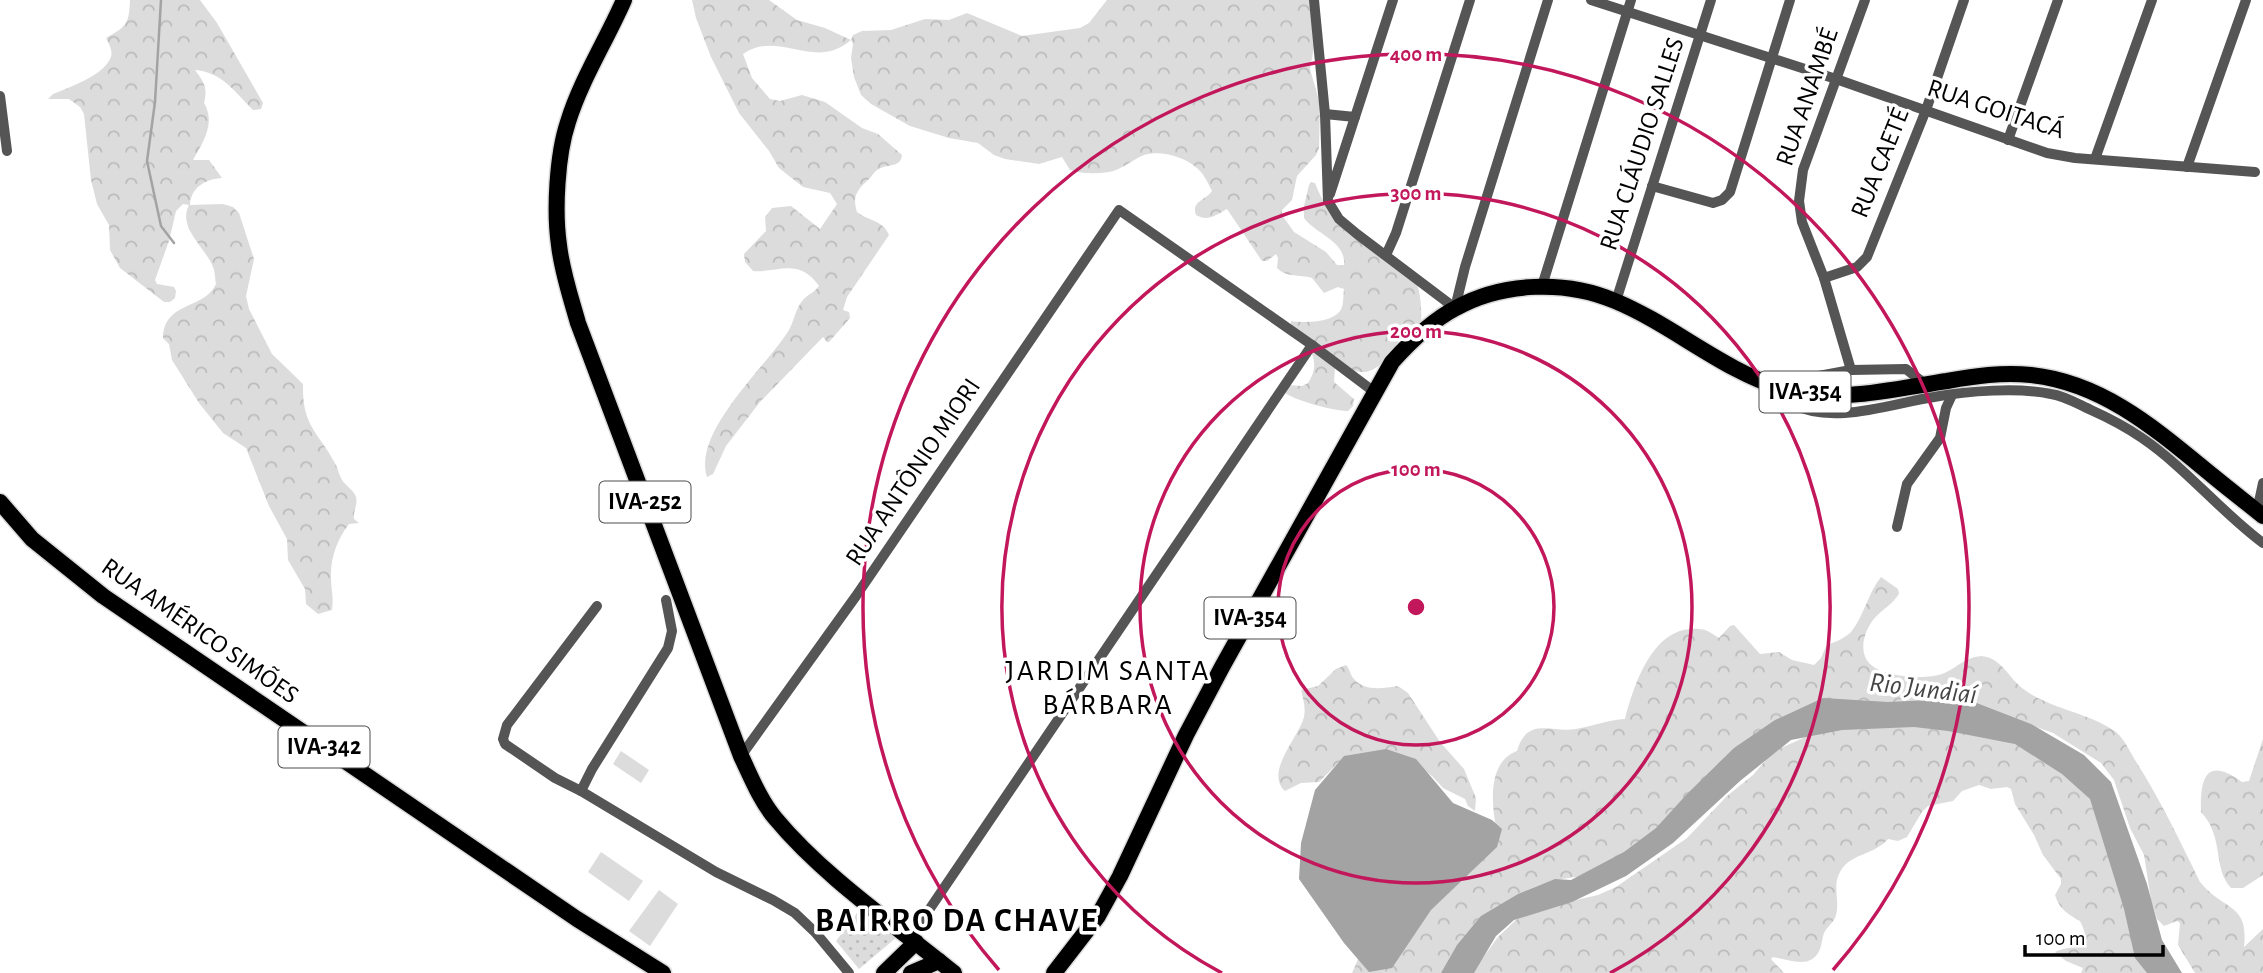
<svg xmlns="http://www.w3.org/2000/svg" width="2263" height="973" font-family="'Alegreya Sans',sans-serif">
  <defs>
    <pattern id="forest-crowns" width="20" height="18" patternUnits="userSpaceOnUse" patternTransform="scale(1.75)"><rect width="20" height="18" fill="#dcdcdc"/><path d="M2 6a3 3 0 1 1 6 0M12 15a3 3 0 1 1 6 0" fill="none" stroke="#bbb"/></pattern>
    <pattern id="park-dots" width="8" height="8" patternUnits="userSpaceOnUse" patternTransform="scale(1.75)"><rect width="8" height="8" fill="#dcdcdc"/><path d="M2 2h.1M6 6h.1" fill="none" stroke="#bbb" stroke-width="1.8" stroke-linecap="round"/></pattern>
  </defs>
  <rect width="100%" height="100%" fill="#fff"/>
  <g fill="url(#forest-crowns)">
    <path d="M130,0H200L217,23L263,103L261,109L253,110C235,92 222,72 195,70C204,82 208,88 204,103C216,123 203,142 193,160H209L222,178C206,179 191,187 190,205L223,204L233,207L239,213L254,259L246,296L249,309L272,354L303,384C302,427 318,431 336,465C338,469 339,475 342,480C346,486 354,490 356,497C358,505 353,511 354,519L359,523L349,524C338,538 330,558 331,577C331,590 334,596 332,610L318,614L306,604L305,589L288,560L287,539L269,506L246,448L223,433L199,403L172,360L169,344L163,338C164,301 204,310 216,284C215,279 215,271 213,267C206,248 177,228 189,205L183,204L176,211L169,241L155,280L157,284L174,287L176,291L175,298L170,302H164L120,268L110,250L109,225L97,204L91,180L84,114L80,107L69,99H48L53,94C70,87 102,76 110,59C114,52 109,44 106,38C127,26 129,24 130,0Z"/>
    <path d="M692,0H769L797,20L825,28L851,40L853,35L862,31L891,30L925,19L949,20L967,13L1022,36L1080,28L1089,23L1107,0H1316L1315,42L1310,69L1320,104L1319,148L1316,155L1297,176L1292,200L1282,210V215L1294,232L1326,252L1337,265H1344C1346,241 1317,235 1304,218V206L1309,185L1311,182L1315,183C1330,222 1351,233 1385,254C1392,258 1402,263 1408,268C1421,283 1422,306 1421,325C1408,337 1380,374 1362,372C1352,372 1345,365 1335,368L1334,382L1354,399L1353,406L1348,411C1334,411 1297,401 1285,393L1287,385L1302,386L1308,383C1324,359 1306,343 1291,325V321C1304,323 1331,323 1340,311C1344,306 1343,296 1344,289L1338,287L1324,293L1312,278C1299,274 1287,278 1277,268L1278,258L1276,254L1267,261H1262L1227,209C1216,215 1208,222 1196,215C1191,201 1205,201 1212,191C1208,183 1204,174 1197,168C1183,156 1160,150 1144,155C1132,160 1121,170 1109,172C1096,174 1082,174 1070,170L1062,157L1039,164L1005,159L994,155L978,143L949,138L910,126L871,104L861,95L854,77L851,58L853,44L851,40C814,72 779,29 743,54L752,78L770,99L780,101L802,95L825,102L862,128L878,134L902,155C901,167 890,164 881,168C875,170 873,175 869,179C857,190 852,196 857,212C868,221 883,220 889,235L847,297L843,310L849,312L850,318L829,342H827L823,337L760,402L726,446L713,474L707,477C692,432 767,366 789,330C794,321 796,307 803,300C808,294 814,293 819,286C798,257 779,273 753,271L745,262L744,254L766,231L765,217L772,208L791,206L820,229L837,204L830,193L803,187L779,168L769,151L739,113L711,57L696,18Z"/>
    <path d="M1881,577L1898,589L1899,594C1892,605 1881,610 1873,620C1864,632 1858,652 1870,664C1883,677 1925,680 1942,674C1953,670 1964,659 1975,657C1998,652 2007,676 2022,688C2049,709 2084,711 2113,730C2123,736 2129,750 2135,760C2160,799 2180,841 2200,882C2223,911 2249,902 2244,947L2263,929V973H2195L2178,945L2180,923L2177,921L2164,926L2157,919L2151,900L2144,855L2130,828L2114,780L2101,763L2053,733L1982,708L1840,703L1602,875C1512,878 1497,911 1441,973H1352L1359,957L1498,837C1492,810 1485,763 1517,751C1527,716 1551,733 1576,729C1593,726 1608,720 1625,719C1634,685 1653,624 1699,629C1706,629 1713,634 1719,638L1730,626L1734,625L1760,654L1779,652L1792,660L1814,665L1821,658L1826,646C1834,642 1844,639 1851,632C1864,616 1868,593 1881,577Z"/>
    <path d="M1346,665C1350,669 1350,675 1354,679C1365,692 1384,688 1398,686L1408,693L1440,742L1464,769L1476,798L1475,811L1468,806L1465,799L1443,788L1432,776L1417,765L1346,760L1335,766L1319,782L1301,783L1285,791C1264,772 1299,737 1304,717C1306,707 1303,699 1301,690L1318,686L1336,669Z"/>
    <path d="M1884,722L1983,728L2088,777L2159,973H2081L2083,968L2066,961L2055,952C2073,943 2096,953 2080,921C2068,914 2059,909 2055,895L2061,884V879L2043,855L2034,835L2015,804L2011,789L2007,787L1991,789L1979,785L1962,791L1953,801L1928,806L1922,812L1907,837L1898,841L1888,839C1875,855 1850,853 1840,872C1832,886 1840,900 1836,915C1835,921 1827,927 1824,933C1822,938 1822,944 1820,949C1812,970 1789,960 1773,957L1771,959L1784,973H1472L1498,937L1517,919L1532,910L1598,895L1616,887L1687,838L1727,796L1753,775L1771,754L1781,748L1812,734Z"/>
    <path d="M2263,739V875L2243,888H2231C2212,867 2225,838 2201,812C2200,778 2206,756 2242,782L2249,781Z"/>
  </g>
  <path fill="url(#park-dots)" d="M864,904L897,937L859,969L836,941Z"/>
  <g fill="#dcdcdc">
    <path d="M621,751L649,770L641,783L613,764Z"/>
    <path d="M601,852L643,881L629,901L588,872Z"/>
    <path d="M659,890L678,904L650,946L629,931Z"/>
  </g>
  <g fill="#a3a3a3">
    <path d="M1823,698L1888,702L1931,700L1974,702L2031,724L2084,755L2111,782L2147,884L2162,940L2182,973H2147L2135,958L2124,909L2090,799L2062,774L2015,744L1948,731L1914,727L1842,730L1791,740L1740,781L1673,843L1626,876L1572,902L1514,920L1496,936L1474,973H1441L1457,945L1481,916L1518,894L1555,879L1571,880L1624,852L1656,828L1687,794L1734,748L1775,720Z"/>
    <path d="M1386,749L1416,759L1453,803L1492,820L1502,829L1497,847L1431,910L1392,968L1369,972L1344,943L1299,879L1301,843L1315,790L1344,756Z"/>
  </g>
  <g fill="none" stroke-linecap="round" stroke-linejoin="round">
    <path stroke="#a3a3a3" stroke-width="2.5" d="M161,0L155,102L147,161L161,226L174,243"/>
    <defs>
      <g id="primary">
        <path d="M624,0C606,41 581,80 568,122C557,155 554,211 559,245C562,272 571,298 578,323L741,756C751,777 760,800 775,818C824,877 895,925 954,973"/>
        <path d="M0,502L32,539L103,596L577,919L663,973"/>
        <path d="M884,973L916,942"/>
        <path d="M911,973L939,961"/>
        <path d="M1054,973L1098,916L1120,876L1186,735L1222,667L1392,362C1410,342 1431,321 1456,308C1503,282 1566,280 1615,301C1673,325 1723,371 1784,389C1837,404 1894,389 1947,381C1975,376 2002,372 2031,375C2105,383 2159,432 2213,476C2230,490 2247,503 2263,516"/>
      </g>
    </defs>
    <use href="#primary" stroke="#dbdbdb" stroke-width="19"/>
    <g stroke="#555" stroke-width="10">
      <path d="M1314,0L1325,114L1328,201L1339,219L1357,234L1455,308L1465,267L1548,0"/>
      <path d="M1591,0L1836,79L2047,153L2075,158L2255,172"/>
      <path d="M0,96L7,151"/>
      <path d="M1325,114L1355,117"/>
      <path d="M2008,140L2058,0"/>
      <path d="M2095,159L2152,0"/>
      <path d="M2187,167L2246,0"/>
      <path d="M1652,186L1713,203L1722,200L1730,192L1790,0"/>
      <path d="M1330,194L1393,0"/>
      <path d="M1386,255L1396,233L1470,0"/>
      <path d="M1824,278L1857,267L1867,257L1926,110L1964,0"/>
      <path d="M1542,286L1631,0"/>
      <path d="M1616,301L1711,0"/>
      <path d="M1851,370L1824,278L1802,222L1799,201L1803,170L1865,0"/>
      <path d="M1766,378L1797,380L1851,370L1906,369L1925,384"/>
      <path d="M1796,391L1793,404C1832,426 1893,403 1934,397C1967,391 2019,387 2051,394C2065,396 2078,404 2091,410C2109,418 2126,427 2142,438C2186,468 2220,511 2263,543"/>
      <path d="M2257,511L2263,483"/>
      <path d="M1897,527L1907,484L1940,438L1946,408L1952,395"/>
      <path d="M666,600L672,631L668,648L592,769L581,791L716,872L773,900L795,913L815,932L849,973"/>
      <path d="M741,756L856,596L1119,210L1312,345L1373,391"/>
      <path d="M581,791L555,778L505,744L503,739L507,725L597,606"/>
      <path d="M910,938L1312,345"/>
    </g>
    <use href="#primary" stroke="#000" stroke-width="16"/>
  </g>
  <g fill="none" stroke="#c2185b" stroke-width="3.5">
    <circle cx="1416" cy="607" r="138"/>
    <circle cx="1416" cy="607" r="276"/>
    <path d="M1222 973A414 414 0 1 1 1610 973"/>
    <path d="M999 970A553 553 0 1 1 1833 970"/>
  </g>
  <g text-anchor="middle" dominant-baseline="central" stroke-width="7" stroke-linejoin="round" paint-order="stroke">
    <g fill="#fff" stroke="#4c4c4c" stroke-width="2">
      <rect x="1759.5" y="371.5" width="91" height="41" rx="5"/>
      <rect x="599.5" y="481.5" width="91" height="41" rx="5"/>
      <rect x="1204.5" y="597.5" width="91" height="41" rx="5"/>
      <rect x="278.5" y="726.5" width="91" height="41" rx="5"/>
    </g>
    <g font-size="24" font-weight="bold" fill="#000">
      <text x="1805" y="392">IVA-354</text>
      <text x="645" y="502">IVA-252</text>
      <text x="1250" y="618">IVA-354</text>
      <text x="324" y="747">IVA-342</text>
    </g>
    <g font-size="26" fill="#000" stroke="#fff">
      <text transform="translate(1807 97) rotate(-71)">RUA ANAMBÉ</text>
      <text transform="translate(1996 109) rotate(18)">RUA GOITACÁ</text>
      <text transform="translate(1642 144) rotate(-72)">RUA CLÁUDIO SALLES</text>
      <text transform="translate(1880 163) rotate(-68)">RUA CAETÉ</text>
      <text transform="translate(913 472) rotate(-56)">RUA ANTÔNIO MIORI</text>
      <text transform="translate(200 631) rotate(35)">RUA AMÉRICO SIMÕES</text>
    </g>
    <g font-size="28" font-style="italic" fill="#444" stroke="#fff">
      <text transform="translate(1923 689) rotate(7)">Rio Jundiaí</text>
    </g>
    <g font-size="30" letter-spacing="2" fill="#000" stroke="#fff">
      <text x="1108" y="671">JARDIM SANTA<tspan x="1108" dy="34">BÁRBARA</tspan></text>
    </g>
    <g font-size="33" font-weight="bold" letter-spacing="2" fill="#000" stroke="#fff">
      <text x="957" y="921">BAIRRO DA CHAVE</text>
    </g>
  </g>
  <circle cx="1416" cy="607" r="10" fill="#c2185b" stroke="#fff" stroke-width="3.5"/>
  <g font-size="21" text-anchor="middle" font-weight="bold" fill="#c2185b" stroke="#fff" stroke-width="7" stroke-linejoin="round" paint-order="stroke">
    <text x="1416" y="61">400 m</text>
    <text x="1416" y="200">300 m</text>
    <text x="1416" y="338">200 m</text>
    <text x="1416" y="476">100 m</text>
  </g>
  <path d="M2025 945v10h138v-10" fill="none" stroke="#000000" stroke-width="3.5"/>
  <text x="2036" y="945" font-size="21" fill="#000000" stroke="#ffffff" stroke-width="5" paint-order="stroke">100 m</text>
</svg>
